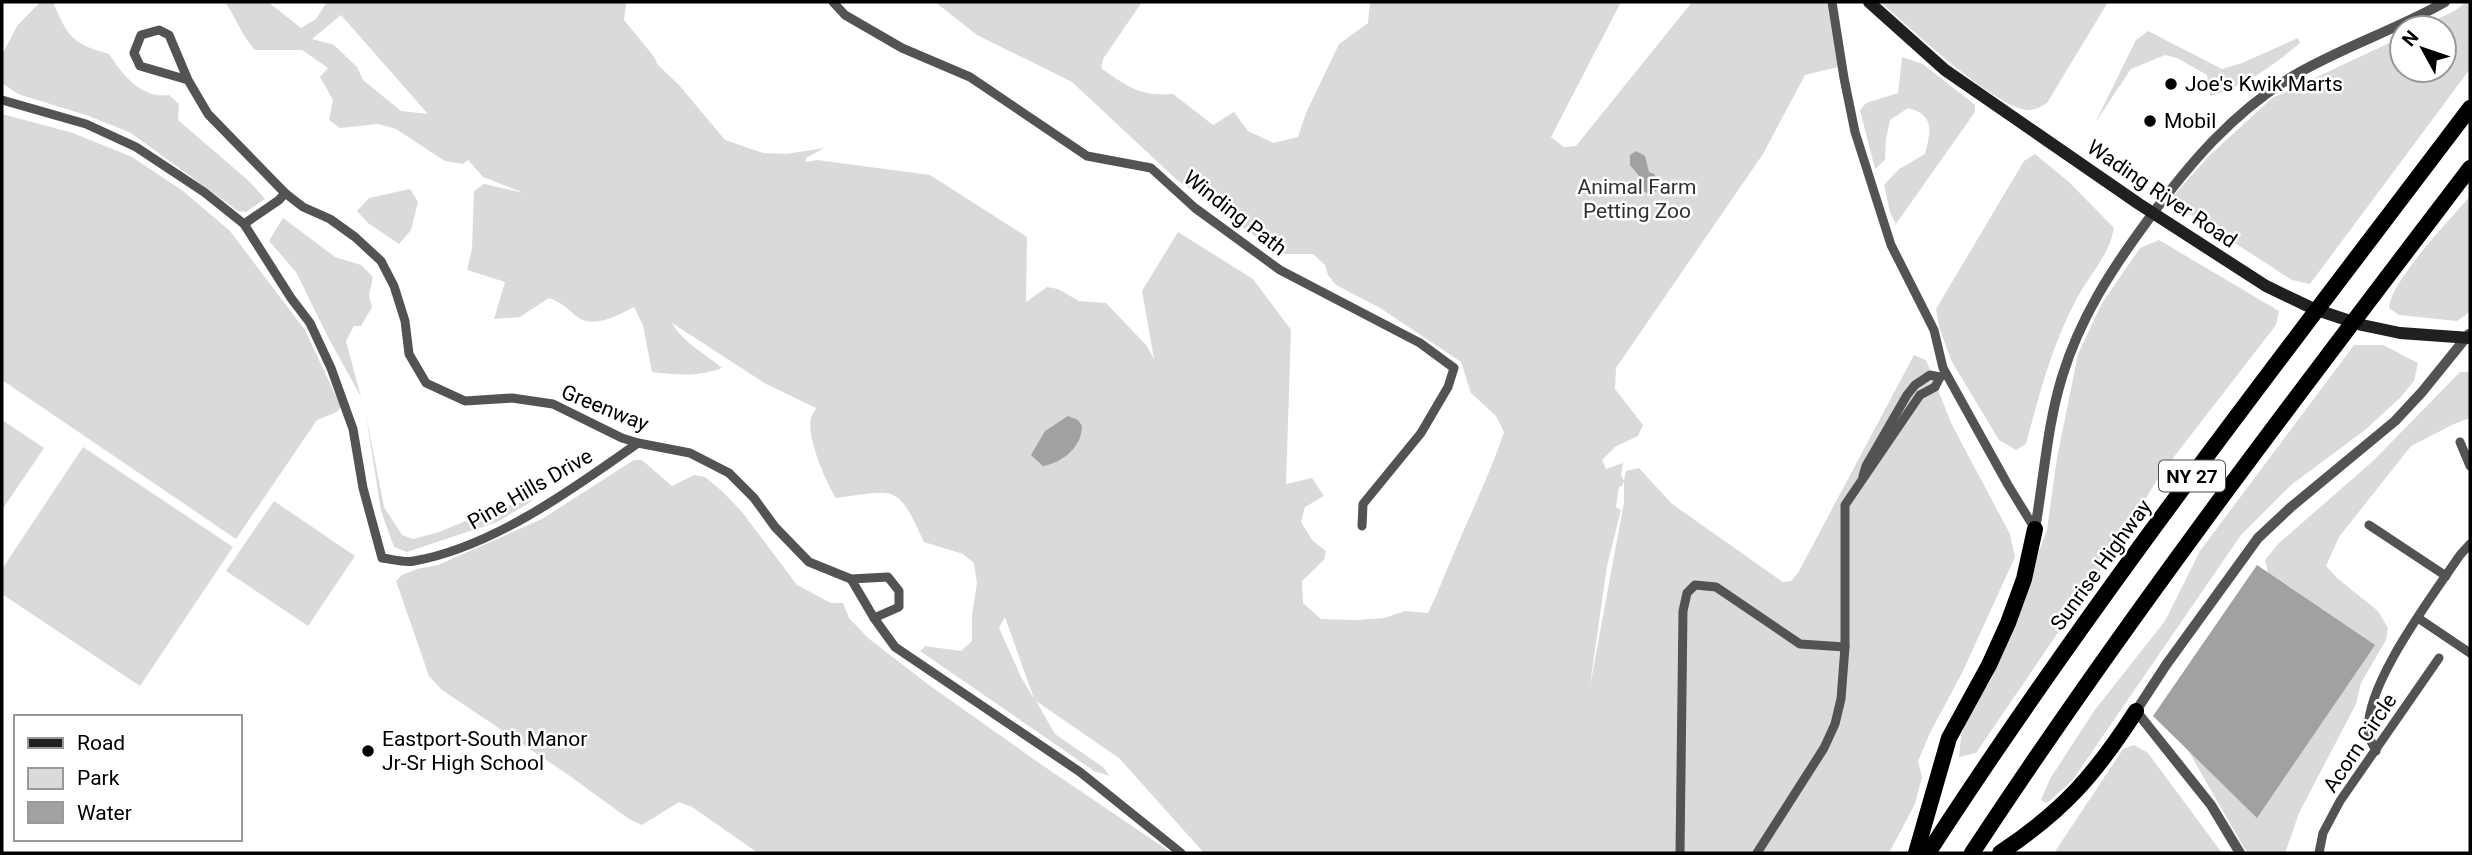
<svg xmlns="http://www.w3.org/2000/svg" width="2472" height="855" font-family="Roboto,sans-serif">
  <rect width="100%" height="100%" fill="#fff"/>
  <g fill="#dadada" fill-rule="evenodd">
    <path d="M40,2H56L54,4C67,37 75,45 109,54C122,74 141,99 169,95L179,104L178,120L250,182L265,199L246,212L238,211L131,133L89,116L18,94L2,83V55L17,26Z"/>
    <path d="M225,2H268L301,28L316,19L327,2H623L626,3L624,20L655,58L657,64L679,85L725,140L763,153L786,154L824,148L806,158V162L817,160L930,175L1027,237L1026,302L1047,287L1058,289L1079,301L1106,303L1146,345L1154,359L1142,291L1178,232L1253,279L1291,330L1286,484L1312,478L1324,496L1305,507L1301,522L1312,540L1326,551L1324,560L1302,581L1303,603L1321,619L1356,620L1384,618L1405,611L1428,613C1438,593 1445,573 1454,553C1471,512 1490,474 1504,432L1496,416L1471,393L1461,362L1380,308L1336,285L1328,275L1325,265L1313,254H1280L1177,180L1072,82L977,35L935,2H1142L1103,59L1101,68C1127,86 1140,97 1173,94L1213,125L1234,112L1248,131L1273,143L1298,137L1306,113L1339,44L1368,23L1370,2H1621L1551,137L1564,147L1576,146L1692,2H1832L1842,66L1805,75L1763,154L1616,368L1615,389L1643,425L1638,436L1615,447L1602,460L1606,469L1623,463L1621,476L1624,480L1626,471L1639,468L1672,504L1783,582L1791,581L1798,573L1914,355L1926,360L1952,425L2010,534L2015,557L1962,673L1930,733L1918,761L1922,777L1915,804L1889,853H1204L1119,758L1036,701L1055,734L1103,767L1110,776L1094,771L920,651L925,646L961,651L972,641V615L977,583L974,563L963,554L924,542C897,483 897,490 836,498C826,483 806,436 811,418C812,414 815,411 816,408L766,384L672,323C683,343 705,353 722,368C698,377 677,375 652,372L643,325L634,307C618,315 593,330 576,316C567,308 561,302 549,298L520,317L494,319L505,282L467,270L472,249L474,191L484,184L524,193L483,177L468,160L463,164L445,161L396,129L378,124L340,128L329,120L333,100L320,77L328,68L302,50H255C242,36 236,18 225,2ZM341,15L428,114L401,111L363,80L357,67L334,45L312,39ZM1624,482V502L1589,692L1607,566L1621,510L1616,507L1619,487L1622,486ZM1005,617L1034,699L1021,677L999,628Z"/>
    <path d="M1880,2H2108L2047,103C2040,107 2034,111 2026,110C1989,103 1911,28 1880,2Z"/>
    <path d="M2467,2H2470V69L2310,284L2292,280L2179,207L2174,195L2209,156L2272,98L2402,37V70H2444V28H2420L2454,11Z"/>
    <path d="M2148,31L2222,69L2242,63L2298,38L2300,43C2272,66 2246,86 2210,96L2207,75L2177,58L2165,55L2131,69L2095,123L2136,40Z"/>
    <path d="M1902,57L1923,64L1975,105V112L1896,224L1890,212L1884,185L1899,169L1925,154C1931,131 1935,115 1908,108L1890,120L1886,139L1885,160L1875,169L1860,110L1866,103L1898,93Z"/>
    <path d="M2,114L73,133L132,157L183,191L230,231L305,330L341,407L337,412L317,420L236,539L2,380Z"/>
    <path d="M2035,154L2070,183L2114,228C2109,256 2089,275 2076,300C2052,345 2039,395 2026,444L2016,450L1999,440L1952,362L1939,327L1936,309L2024,161Z"/>
    <path d="M410,189L418,202L411,230L399,244L368,223L357,211L369,198Z"/>
    <path d="M2470,196V310L2467,314L2457,321L2399,315L2389,308C2391,280 2451,219 2470,196Z"/>
    <path d="M283,218L335,257L361,265L373,277L369,295L372,307L361,326H354L346,341L361,397L328,337L296,272L269,241Z"/>
    <path d="M2159,240L2279,311L2276,325L2160,475L2115,549L1976,753L1959,757L1961,736L1969,715L1992,678L2047,530L2057,458L2078,354L2102,303L2140,248Z"/>
    <path d="M2354,345H2383L2418,363L2414,381L2400,398L2365,430L2291,485L2241,535L2072,781L2047,803L2041,800L2050,779L2094,711L2165,621L2200,551Z"/>
    <path d="M2460,372H2470V418L2454,424L2411,446L2339,537L2326,566L2337,578L2378,611L2388,628L2386,640L2361,683L2356,704L2299,813L2285,853H2247L2169,717L2271,585L2265,560L2279,543L2373,461Z"/>
    <path d="M366,415L384,507L402,535L413,539L439,532L497,508L534,500L497,522L407,552L394,547L381,511Z"/>
    <path d="M2,420L44,448L2,510Z"/>
    <path d="M83,447L233,547L140,686L2,594V569Z"/>
    <path d="M634,460H642L672,486L694,475L705,477L722,491L742,512L797,585L831,603H843L849,618L868,638L929,685L1042,765L1172,853H758L692,807L679,802L642,825L629,819L567,774L442,690L429,676L396,581L402,575L417,569L438,565L542,519Z"/>
    <path d="M274,501L355,556L308,626L226,571Z"/>
    <path d="M2134,745L2148,753L2222,853H2054L2123,749Z"/>
  </g>
  <g fill="#a1a1a1">
    <path d="M1636,151L1645,156L1649,172L1654,174L1661,184L1659,189L1650,195L1642,190L1640,177L1630,165V155Z"/>
    <path d="M1068,416L1078,420L1082,426C1082,447 1062,463 1043,466L1031,455L1045,431Z"/>
    <path d="M2257,565L2375,645L2257,818L2153,716Z"/>
  </g>
  <g fill="none" stroke-linecap="round" stroke-linejoin="round">
    <g stroke="#535353" stroke-width="9">
      <path d="M833,2L845,15L902,48L970,77L1087,156L1151,168L1195,208L1280,270L1420,343L1454,368L1448,387L1421,433L1363,504L1362,526"/>
      <path d="M1832,2L1844,78L1855,132L1891,245L1934,330L1943,368L2008,485L2035,529"/>
      <path d="M188,80L140,66L134,53L141,35L159,30L169,35L188,80L208,114L285,193L279,200L244,224"/>
      <path d="M2,100L86,124L136,147L204,192L244,224L291,298L310,323L331,368L353,429L363,488L382,558C392,559 404,563 414,561C493,547 573,489 638,443"/>
      <path d="M285,193L303,207L330,219L355,237L381,261L394,286L405,321L409,354L426,383L465,401L512,398L553,404L622,438L638,443L690,453L729,473L754,498L775,527L809,562L851,579L888,577L899,591V607L874,618L851,579"/>
      <path d="M2460,442L2470,466"/>
      <path d="M1863,476L1866,466L1907,395L1915,385L1930,375L1940,377"/>
      <path d="M2369,525L2446,576"/>
      <path d="M874,618L895,647L1080,772L1181,853"/>
      <path d="M2418,618L2470,653"/>
      <path d="M2376,751C2374,746 2370,741 2369,736C2360,690 2434,594 2460,555L2470,544"/>
      <path d="M1680,853L1683,611L1687,593L1695,585L1716,587L1800,644L1845,647"/>
      <path d="M1757,853L1824,748L1835,724L1841,699L1845,647V505L1920,395L1935,387L1940,377L1946,374"/>
      <path d="M2319,853L2323,833L2340,801L2439,658"/>
    </g>
    <g stroke="#535353" stroke-width="10">
      <path d="M2035,529C2044,478 2047,426 2062,377C2080,318 2111,270 2148,220C2189,164 2232,113 2293,76C2342,47 2396,30 2445,2"/>
      <path d="M2240,853L2211,805L2136,711L2166,665L2258,538L2291,507L2395,421L2422,392L2469,334"/>
    </g>
    <path stroke="#202020" stroke-width="12" d="M1869,2L1945,70L2139,204L2266,286L2314,309L2362,325L2400,333L2470,338"/>
    <g stroke="#000" stroke-width="16">
      <path d="M1916,853L1949,738L1989,665L2008,623L2024,579L2035,529"/>
      <path d="M1928,853C2095,595 2285,353 2470,108"/>
      <path d="M1972,853C2127,617 2299,393 2470,168"/>
      <path d="M2000,853C2063,811 2095,775 2136,711"/>
    </g>
  </g>
  <g fill="#000" stroke="#fff" stroke-width="2.5">
    <circle cx="2171" cy="84" r="7"/>
    <circle cx="2150" cy="121" r="7"/>
    <circle cx="368" cy="751" r="7"/>
  </g>
  <g text-anchor="middle" dominant-baseline="central" stroke-width="5" stroke-linejoin="round" paint-order="stroke">
    <rect fill="#fff" stroke="#4c4c4c" stroke-width="2" x="2159" y="460.5" width="66" height="31" rx="5"/>
    <g font-size="19" font-weight="bold" fill="#000">
      <text x="2192" y="476">NY 27</text>
    </g>
    <g font-size="21" fill="#000" stroke="#fff" text-anchor="start">
      <text x="2185" y="84">Joe's Kwik Marts</text>
      <text x="2164" y="121">Mobil</text>
      <text x="382" y="739">Eastport-South Manor<tspan x="382" dy="24">Jr-Sr High School</tspan></text>
    </g>
    <g font-size="21" fill="#313131" stroke="#fff">
      <text x="1637" y="187">Animal Farm<tspan x="1637" dy="24">Petting Zoo</tspan></text>
    </g>
    <g font-size="21" fill="#000" stroke="#fff">
      <text transform="translate(2162 194) rotate(34)">Wading River Road</text>
      <text transform="translate(1235 213) rotate(38)">Winding Path</text>
      <text transform="translate(605 408) rotate(22)">Greenway</text>
      <text transform="translate(530 489) rotate(-30)">Pine Hills Drive</text>
      <text transform="translate(2101 565) rotate(-54)">Sunrise Highway</text>
      <text transform="translate(2360 743) rotate(-56)">Acorn Circle</text>
    </g>
  </g>
  <rect width="2472" height="855" fill="none" stroke="#000000" stroke-width="7"/>
  <rect x="14" y="715" width="228" height="126" fill="#ffffff" stroke="#999999" stroke-width="2"/>
  <rect x="28" y="738" width="35" height="10" fill="#202020" stroke="#999999" stroke-width="2"/>
  <text x="77" y="750" font-size="21" fill="#000000">Road</text>
  <rect x="28" y="768" width="35" height="21" fill="#dadada" stroke="#999999" stroke-width="2"/>
  <text x="77" y="785" font-size="21" fill="#000000">Park</text>
  <rect x="28" y="802" width="35" height="21" fill="#a1a1a1" stroke="#999999" stroke-width="2"/>
  <text x="77" y="820" font-size="21" fill="#000000">Water</text>
  <g transform="translate(2423 49) rotate(310)"><circle r="33" fill="#ffffff" stroke="#999999" stroke-width="2"/>
  <path d="M0-5L12 26L0 18L-12 26Z" fill="#000000"/>
  <text y="-10" font-size="19" font-weight="bold" text-anchor="middle" fill="#000000">N</text>
  </g>
</svg>
